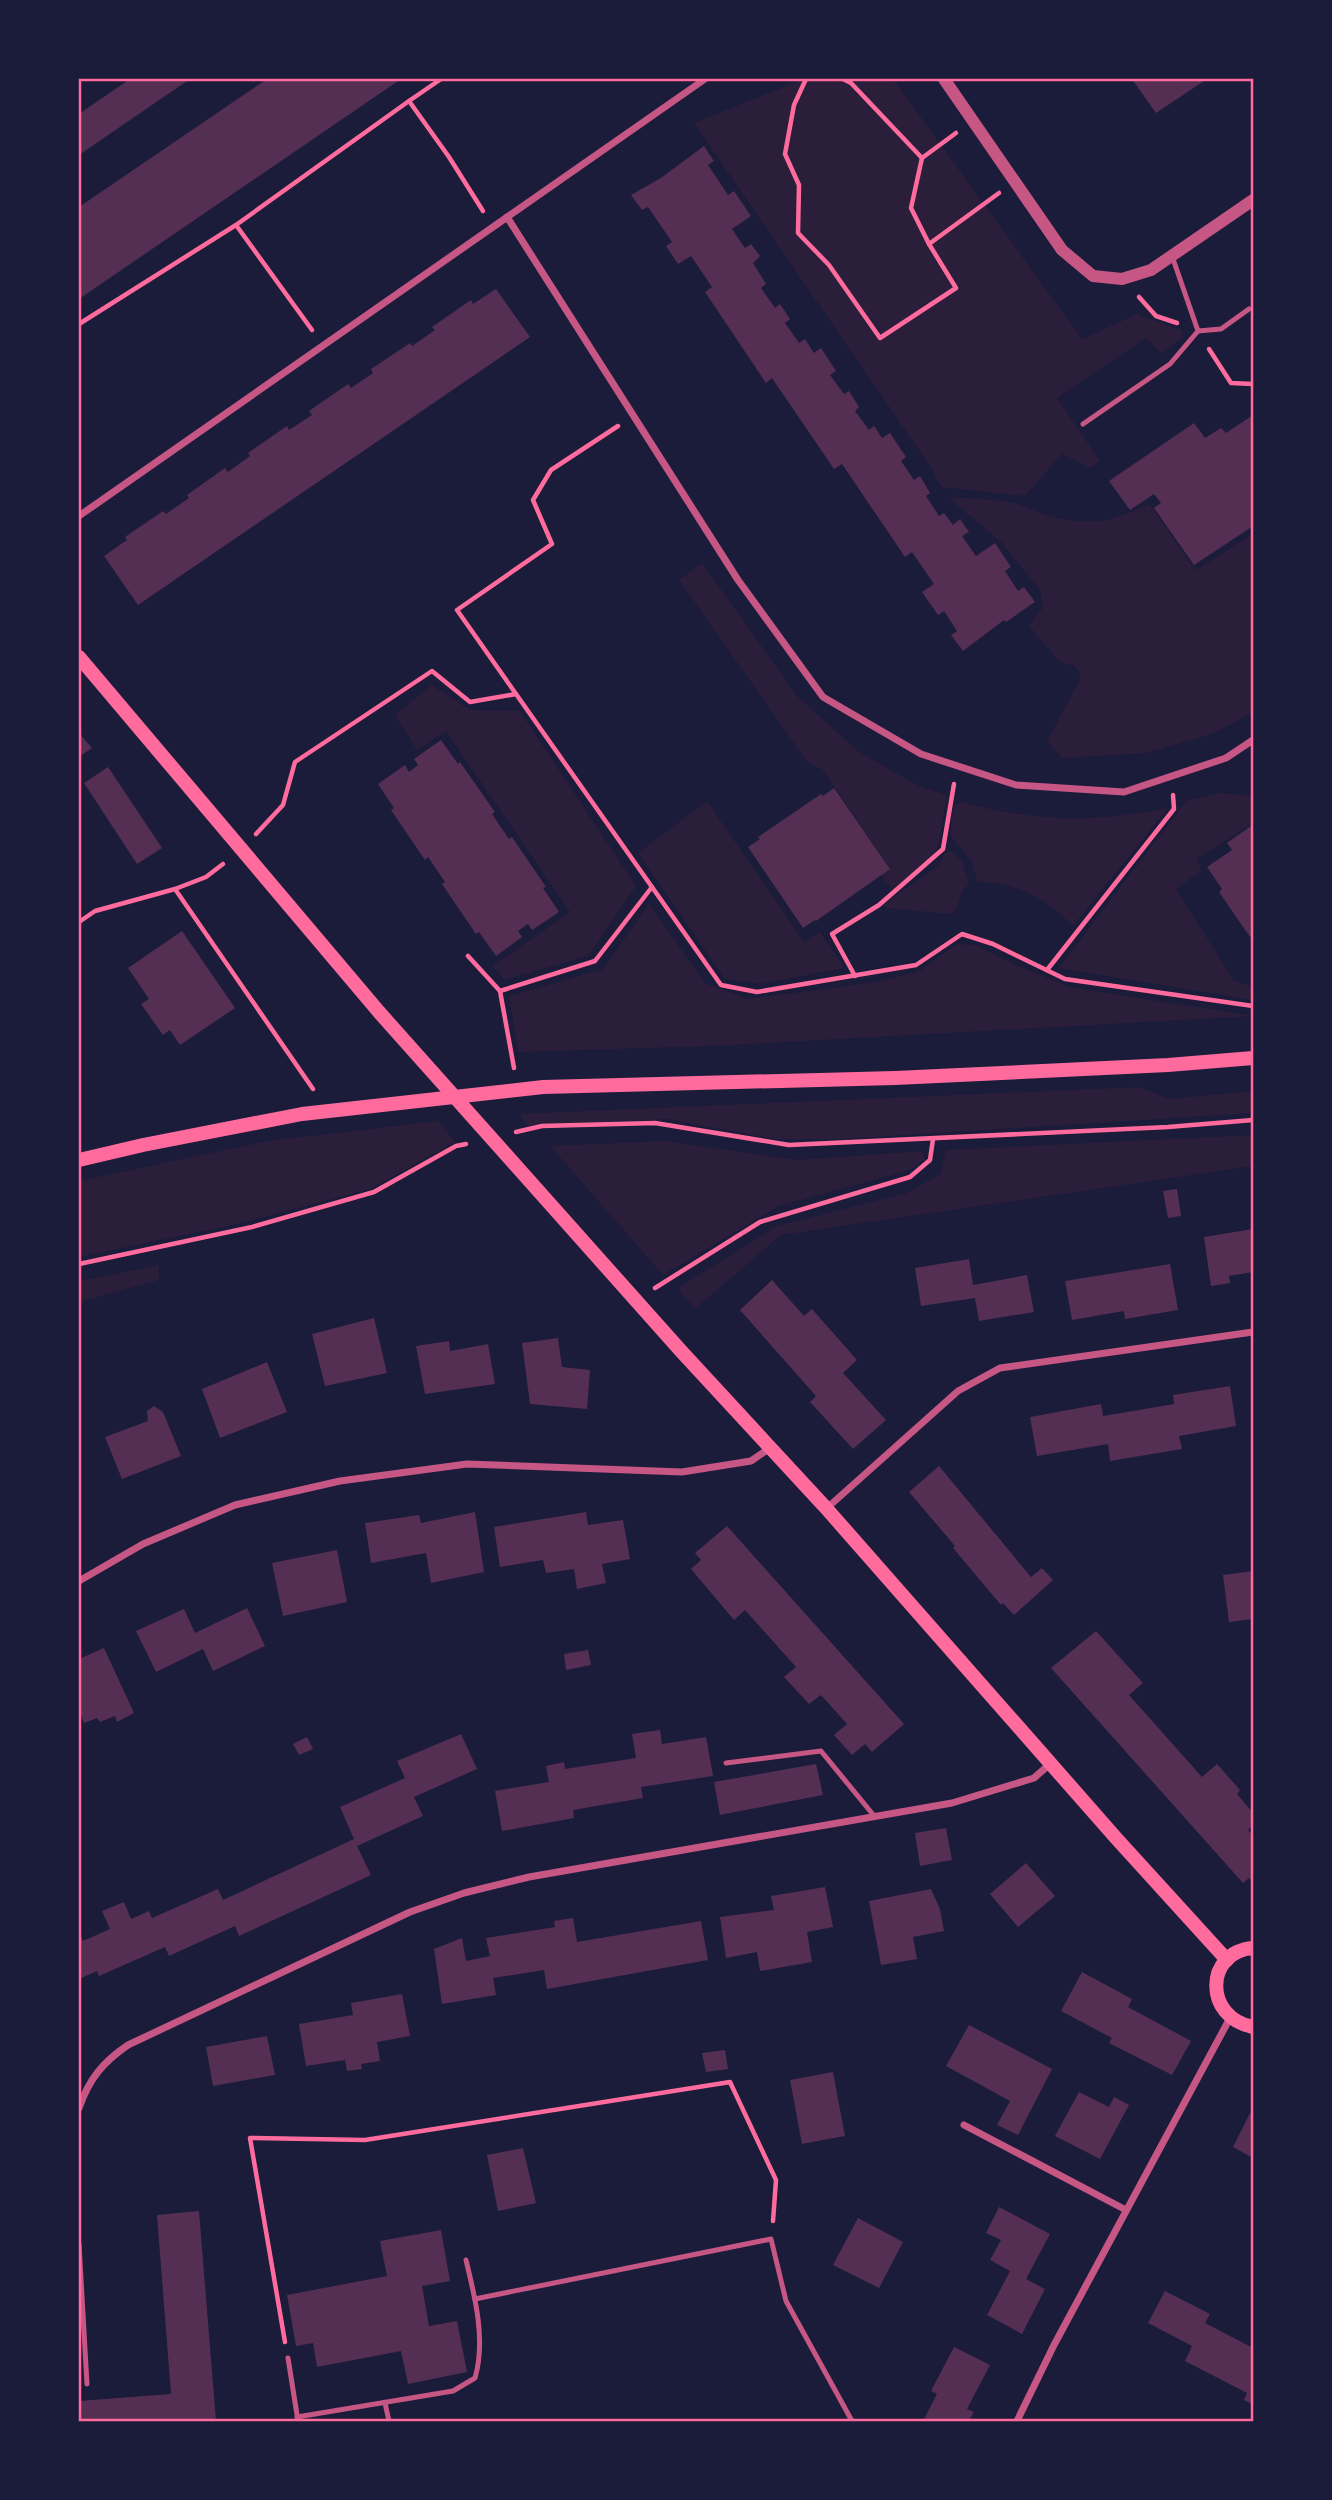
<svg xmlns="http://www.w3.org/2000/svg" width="1332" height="2500" font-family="'Crimson Pro',serif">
  <rect width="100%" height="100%" fill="#1b1b3a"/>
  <g fill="#2a1e3b">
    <path d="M804,79H893L1082,339L1137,314L1182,331L1183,337L1162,354L1146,338L1057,398L1100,461L1091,468L1062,454L1025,496L941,487L932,469L694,123Z"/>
    <path d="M948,497C970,498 992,499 1013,503C1024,505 1034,511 1044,514C1086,527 1110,523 1149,504L1196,570L1253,534V712L1215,733L1147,753L1062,758L1047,741L1081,678L1076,667L1060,662L1029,626L1043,607L1040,590L1001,542Z"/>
    <path d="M702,563L797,696L859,752L919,786L947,795L938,846L932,857L892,889L880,874L890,868L822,769L808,763L679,580Z"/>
    <path d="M432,685L470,710L520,711L636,886L588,956L504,980L493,966L570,912L446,731L417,750L395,715Z"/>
    <path d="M1222,793L1253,796V823L1197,859L1201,871L1176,889L1234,981L1253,987V1000L1059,968L1187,800Z"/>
    <path d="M707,801L804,942L820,932L844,968L761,984L725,979L638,853Z"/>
    <path d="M961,802C1040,822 1089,823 1168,808L1073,926C1046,899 1016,882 977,882L972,862L950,835L954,807Z"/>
    <path d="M951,851L962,862L969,884L962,891L956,910L950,914L885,908L884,904L938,866L944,853Z"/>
    <path d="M649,904L705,983L747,999L877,982L919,971L957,944L976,945L1011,963L1070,987L1253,1016L714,1046L518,1052L509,996L603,969Z"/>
    <path d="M1140,1087L1168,1099L1253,1091V1113L842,1139H775L667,1119L528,1126L519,1114Z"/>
    <path d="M438,1121L455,1142L370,1189L246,1222L79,1257V1181L268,1141Z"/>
    <path d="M1253,1135V1166L781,1235L695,1309L678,1288L777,1226L907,1193L941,1174L946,1150Z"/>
    <path d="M665,1141L796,1160L922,1151L925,1159L910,1170L779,1206L663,1275L550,1146Z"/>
    <path d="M159,1265V1280L79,1302V1281Z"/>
  </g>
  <g fill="#542f53">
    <path d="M130,79H190L79,155V114Z"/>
    <path d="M267,79H401L79,299V207Z"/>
    <path d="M1132,79H1207L1156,113Z"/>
    <path d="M704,146L714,161L708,165L728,195L734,191L751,216L732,229L745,248L751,244L760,256L753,263L766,284L761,288L775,308L780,304L790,319L785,323L799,343L805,339L814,353L821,348L836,371L830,375L844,394L849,391L859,407L855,411L869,430L874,426L882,438L890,433L906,457L901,461L914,480L920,476L930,493L926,496L939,516L944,513L953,525L960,519L969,532L962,536L976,556L995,543L1011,567L1005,571L1018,591L1024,587L1035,602L1006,622L1004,620L963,651L951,635L957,631L944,611L938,615L922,592L934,584L912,552L905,557L842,464L834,469L772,378L766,383L705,292L712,287L691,256L678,264L666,246L672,242L648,207L642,210L631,195L661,178Z"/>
    <path d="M496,289L530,337L138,605L104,556L127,540L125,537L163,511L166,514L189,498L187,495L225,468L228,472L250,456L248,453L287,426L289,430L312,415L309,411L348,384L351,388L373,373L371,369L410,343L412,346L435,330L432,327L471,300L473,304Z"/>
    <path d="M1253,415V528H1250L1194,565L1154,508L1161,503L1154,494L1130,510L1109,481L1194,423L1205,438L1221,428L1226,433Z"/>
    <path d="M79,733L92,748L79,757Z"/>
    <path d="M441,740L458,764L460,762L495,812L492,814L509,839L512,837L546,887L543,888L559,912L532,930L528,924L518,931L522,937L496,956L479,932L476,934L442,884L445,882L428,857L425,860L391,810L394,808L378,784L405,765L409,772L418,765L414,759Z"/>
    <path d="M108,767L162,848L137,864L84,783Z"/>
    <path d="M834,788L890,869L816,921L815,920L803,928L748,847L760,839L758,837L821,794L823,796Z"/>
    <path d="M1251,826L1253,830V935L1250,937L1219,892L1222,889L1207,867L1232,850L1227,843Z"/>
    <path d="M182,931L235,1008L180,1045L170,1030L163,1035L141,1004L149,999L128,968Z"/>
    <path d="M1177,1189L1181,1216L1168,1218L1163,1191Z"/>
    <path d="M1253,1229V1272L1229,1276L1230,1283L1211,1286L1204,1237Z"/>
    <path d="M969,1259L973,1285L1027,1275L1034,1312L979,1321L975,1298L921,1306L915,1268Z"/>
    <path d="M1170,1264L1178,1310L1125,1319L1124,1311L1072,1320L1065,1281Z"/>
    <path d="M772,1280L804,1316L812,1309L857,1360L843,1373L886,1420L853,1449L810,1402L816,1396L740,1310Z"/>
    <path d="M374,1318L387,1373L325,1386L312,1334Z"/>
    <path d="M558,1338L562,1367L590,1370L587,1409L530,1404L522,1343Z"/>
    <path d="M449,1341L450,1351L488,1344L495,1384L425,1394L416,1346Z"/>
    <path d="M267,1362L287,1412L220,1438L202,1389Z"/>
    <path d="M1230,1386L1236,1426L1179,1436L1182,1449L1110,1461L1108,1444L1037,1456L1030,1417L1101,1404L1103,1416L1174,1404L1173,1395Z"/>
    <path d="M154,1406L163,1412L181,1456L122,1479L105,1437L148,1421L147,1411Z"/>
    <path d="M939,1466L1031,1577L1042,1568L1053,1580L1014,1615L1003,1603L1001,1605L953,1548L955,1546L909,1492Z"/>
    <path d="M475,1512L484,1572L431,1583L426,1553L371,1563L365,1523L419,1515L421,1523Z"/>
    <path d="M586,1512L588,1525L623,1520L630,1559L602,1564L606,1583L577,1589L574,1569L546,1573L543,1560L500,1567L494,1527Z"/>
    <path d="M727,1526L904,1724L872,1752L865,1744L852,1755L834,1735L847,1724L821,1695L809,1704L784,1677L796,1667L745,1610L734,1620L691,1569L701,1560L695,1553Z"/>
    <path d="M337,1550L347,1602L283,1616L272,1563Z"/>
    <path d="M1253,1571V1619L1229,1622L1223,1575Z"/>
    <path d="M247,1608L265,1646L213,1671L203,1649L156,1672L136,1631L184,1609L195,1633Z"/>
    <path d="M1096,1631L1143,1683L1129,1695L1202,1777L1217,1764L1240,1790L1237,1794L1253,1813V1825L1248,1830L1253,1836V1882L1249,1878L1243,1883L1051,1668Z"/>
    <path d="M104,1648L134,1713L117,1722L115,1716L100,1722L97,1718L84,1723L79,1710V1659Z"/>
    <path d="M588,1650L591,1665L566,1670L564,1654Z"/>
    <path d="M660,1730L662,1744L706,1737L713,1776L641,1787L643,1798L573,1810L574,1818L502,1831L495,1791L549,1782L546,1766L564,1762L565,1769L636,1758L632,1734Z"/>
    <path d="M461,1734L477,1769L414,1797L423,1816L357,1846L371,1875L239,1936L235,1926L169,1956L165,1947L99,1976L97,1971L79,1979V1931L83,1941L110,1929L102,1911L124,1902L131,1919L149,1911L152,1918L218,1889L223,1900L354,1839L340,1807L405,1778L397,1761Z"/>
    <path d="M307,1737L313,1749L299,1755L293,1744Z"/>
    <path d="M816,1764L823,1795L720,1815L714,1782Z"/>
    <path d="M946,1828L952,1860L920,1866L915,1833Z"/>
    <path d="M1026,1863L1055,1896L1018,1927L990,1894Z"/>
    <path d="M825,1887L833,1927L807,1932L812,1962L760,1971L757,1952L726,1958L720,1917L774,1910L771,1896Z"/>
    <path d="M931,1889L940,1909L944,1931L913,1937L917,1959L881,1965L869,1901Z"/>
    <path d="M573,1918L577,1942L701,1921L708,1960L547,1989L544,1970L493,1978L496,1995L442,2004L434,1949L462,1938L466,1961L490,1956L486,1938L555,1927L554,1921Z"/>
    <path d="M1082,1972L1132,1999L1128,2007L1191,2041L1172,2075L1109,2043L1112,2038L1061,2011Z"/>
    <path d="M402,1994L410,2036L377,2042L380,2061L361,2064L362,2069L347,2071L345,2060L306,2066L299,2024L353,2015L351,2003Z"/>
    <path d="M969,2025L1052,2069L1018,2135L997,2125L1010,2101L946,2066Z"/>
    <path d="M267,2036L275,2075L213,2086L206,2047Z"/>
    <path d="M725,2050L728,2069L706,2072L702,2053Z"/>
    <path d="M833,2072L845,2136L802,2144L790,2080Z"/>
    <path d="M1079,2092L1109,2107L1114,2097L1129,2105L1100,2159L1055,2136Z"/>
    <path d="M1250,2113L1253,2115V2158L1233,2147Z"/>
    <path d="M523,2148L536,2203L498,2211L487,2155Z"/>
    <path d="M999,2207L1050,2234L1026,2279L1045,2289L1022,2334L987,2315L1010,2271L990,2260L1001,2240L986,2233Z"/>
    <path d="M199,2211L216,2421H79V2401L171,2394L157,2215Z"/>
    <path d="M858,2218L903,2242L879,2288L833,2265Z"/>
    <path d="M441,2230L450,2281L422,2286L429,2326L457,2321L467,2372L408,2384L401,2351L317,2367L313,2343L296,2346L287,2295L387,2276L380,2241Z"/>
    <path d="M1165,2291L1210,2314L1205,2323L1253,2348V2405L1244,2400L1247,2393L1185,2361L1192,2346L1148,2323Z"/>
    <path d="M954,2347L990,2365L967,2409L974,2412L969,2421H923L937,2394L931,2391Z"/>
  </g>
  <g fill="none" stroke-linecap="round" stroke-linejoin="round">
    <g stroke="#ff6b9d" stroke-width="4.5">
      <path d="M441,79L409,101L449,157L483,211"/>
      <path d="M806,79L794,105L785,154L799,185L798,233L829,265L880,338L956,288L929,244L999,193"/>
      <path d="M843,79L851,83L922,158L956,133"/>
      <path d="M922,158L911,208L929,244"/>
      <path d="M1139,297L1156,316L1177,323"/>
      <path d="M79,324L236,225"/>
      <path d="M312,330L236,225L409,101"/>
      <path d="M1209,349L1231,383L1253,384"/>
      <path d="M516,694L721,985L757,992L916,965L962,934L993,944L1065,979L1253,1006"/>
      <path d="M256,834L283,805L295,762L432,671L470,702L516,694L457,610L552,544L533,500L551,470L618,426"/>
      <path d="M175,889L206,877L223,864"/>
      <path d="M79,922L95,911L175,889L313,1089"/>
      <path d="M468,956L500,991L514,1068"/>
      <path d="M1047,970L1174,809L1173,795"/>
      <path d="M855,976L832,934L879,905L943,849L954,784"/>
      <path d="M500,991L595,961L652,887"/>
      <path d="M516,1132L542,1126L655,1123L789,1145L1168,1127L1253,1120"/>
      <path d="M79,1264L252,1227L374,1192L456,1146L466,1144"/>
      <path d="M655,1288L760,1222L910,1177L930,1160L933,1139"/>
      <path d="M285,2342L250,2138L365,2140L730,2082L776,2180L773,2221"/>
    </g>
    <g stroke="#c65784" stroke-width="5">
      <path d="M1172,256L1198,331L1221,329L1249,309"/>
      <path d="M1083,424L1170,364L1198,331"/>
      <path d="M726,1763L821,1751L875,1817"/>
      <path d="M79,2244L87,2384"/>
      <path d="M475,2299L771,2239L786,2301L852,2421"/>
      <path d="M288,2358L298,2421"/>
      <path d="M385,2403L389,2421"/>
      <path d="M297,2417L453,2391L475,2378C486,2340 475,2297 466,2260"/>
    </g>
    <g stroke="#c65784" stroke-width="7">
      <path d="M507,217L738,580L823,697L921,754L1016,785L1124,792L1226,758L1253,740"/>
      <path d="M79,516L705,79"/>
      <path d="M827,1508L958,1391L1000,1368L1253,1332"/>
      <path d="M79,1581L143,1544L235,1505L340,1481L467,1464L682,1472L751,1461L770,1448"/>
      <path d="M79,2108C89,2079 103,2062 128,2045L410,1912L464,1893L529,1877L952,1803L1034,1778L1050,1764"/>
      <path d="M964,2125L1126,2210"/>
      <path d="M1017,2421L1054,2345L1230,2018"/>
    </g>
    <path stroke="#c65784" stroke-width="12" d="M944,79L1062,250L1093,276L1122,279L1151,270L1253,200"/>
    <g stroke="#ff6b9d" stroke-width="14">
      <path d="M79,657L379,1012L681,1351L826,1508L1116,1838L1227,1960"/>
      <path d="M79,1160L143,1145L302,1114L543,1087L895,1078L1168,1065L1253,1058"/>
      <path d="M1253,1948C1204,1952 1204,2018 1253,2027"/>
    </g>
  </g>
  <rect width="1332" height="2500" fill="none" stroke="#1b1b3a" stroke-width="161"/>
  <rect x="80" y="80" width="1172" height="2340" fill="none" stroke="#ff6b9d" stroke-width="2.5"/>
</svg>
